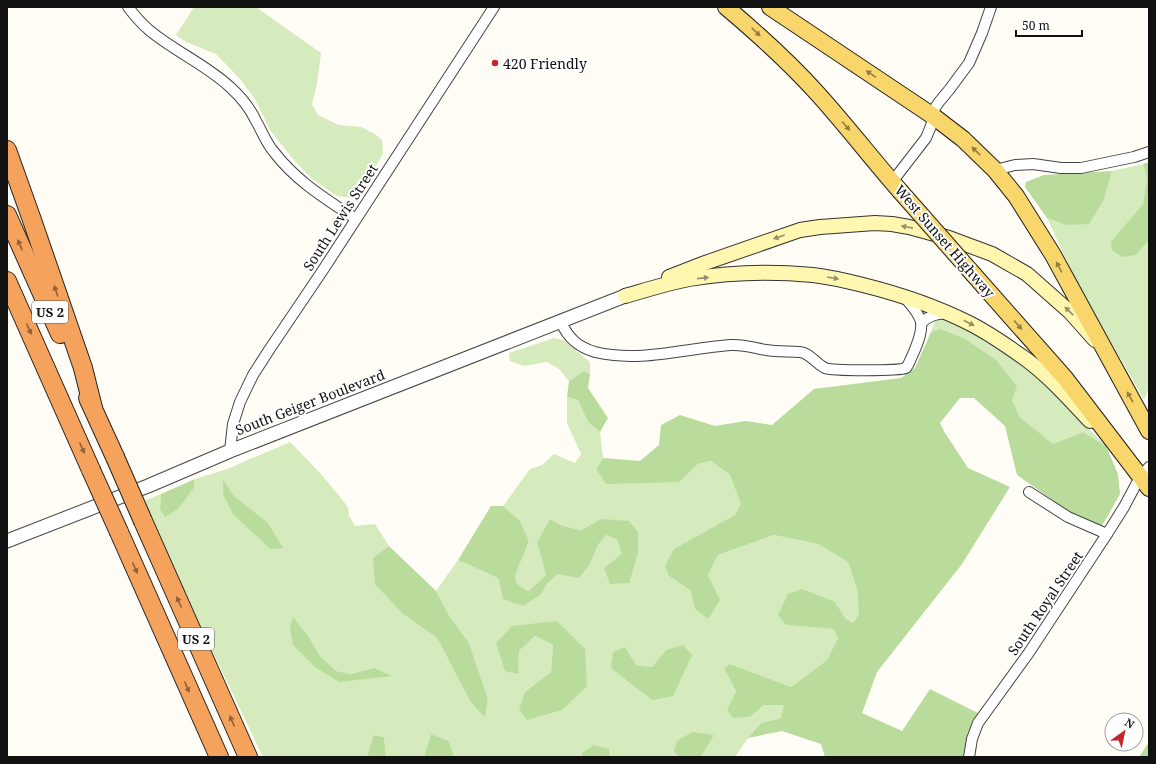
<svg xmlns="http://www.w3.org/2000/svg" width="1156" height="764" font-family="'Noto Serif',serif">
  <rect width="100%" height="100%" fill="#fffdf5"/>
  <g fill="#d5ebbd" fill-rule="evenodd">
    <path d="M194,7H256L321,53L317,84L312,104L318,115L339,125L361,127L375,134L382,140L383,154L363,187L355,198L337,196L311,178L292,158L270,130L255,99L240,79L216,54L186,42L176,35Z"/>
    <path d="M1143,164L1147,178L1143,204L1111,243L1136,255L1149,240V388L1144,400L1074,276L1047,218L1066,225L1104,199L1112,171Z"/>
    <path d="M943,317L987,339L1033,372L1106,446L1083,432L1053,444L1020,417L1012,400L931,332L935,320Z"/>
    <path d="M554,338L563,340L590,362V374L584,371L569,381L559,369L547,362L524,366L510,361L509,353Z"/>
    <path d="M567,397L578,400L588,422L600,432L603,458L596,469L679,482L698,464L711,461L730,475L742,504L735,516L674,549L669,576L690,590L695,609L708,618V575L718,555L774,535L818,544L848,562L857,589L859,614L853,623L846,619L835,602L786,625L833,629L838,638L827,660L791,687L730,664L736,691L727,710L750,717L764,705H785L781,718L761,723L748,738L735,757H701L714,735L674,751L678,757H610L609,749L582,753V757H454L449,741L431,734L424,757H386L384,737L375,735L367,757H263L141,502L161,494L160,509H178L194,488L195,479L227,469L290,442L322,475L348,507L349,516L355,526L375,524L389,546L373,558L403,614L437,638L470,701L485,718L488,699L469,643L450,617L436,591L458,560L498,578L503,599L541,594L547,584L558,574L590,564L598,545L606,535L617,540L623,554L604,568L638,553L601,519L581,530L563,526L550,519L537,542L546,575L528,591L517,584L515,576L529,541L520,521L503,506L530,469L542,465L554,454L575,463L581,454L567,423ZM223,481L235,497L223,494ZM557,621L561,710L525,692L551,672L553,645L535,636L519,651L496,643L512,627ZM290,627L308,636L320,656L336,671L351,674L374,668L339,682ZM625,647L636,665L652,667L666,650L652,700Z"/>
  </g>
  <g fill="#b9dc9c">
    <path d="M1149,162V240L1136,255L1122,257L1112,250L1111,242L1143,204L1147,178L1143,164Z"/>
    <path d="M1112,171L1104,199L1089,224L1066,225L1047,218L1025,187L1026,182L1044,175Z"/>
    <path d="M941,329L965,339L996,360L1017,386L1012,400L1020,417L1053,444L1083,432L1106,446L1118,474L1120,494L1102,526L1071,513L1017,475L1005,426L974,398H960L940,423L945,433L968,468L1010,487L962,564L877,672L862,713L902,731L930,689L978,713L967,739L965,757H825L821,744L782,731L748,738L761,723L781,718L784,705H764L750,717L733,718L727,710L736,691L724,668L730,664L791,687L827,660L838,638L833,629L786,625L778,615L788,594L802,589L835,602L846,619L853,623L859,614L857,589L848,562L818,544L774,535L718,555L708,575L720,600L708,619L695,609L690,590L669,576L665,566L674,549L735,515L741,504L730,475L711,461L698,464L679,482L606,484L596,469L603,458L640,461L659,445L661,425L680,415L715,426L746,421L772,425L814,389L901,378L915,368L931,332Z"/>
    <path d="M584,371L590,374L588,388L608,418L600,432L588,422L578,400L567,397L569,381Z"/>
    <path d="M195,479L194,488L178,509L165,517L160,509L161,494Z"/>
    <path d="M223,480L235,497L268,523L283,548L270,549L233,514L223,494Z"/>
    <path d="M491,506H503L520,521L529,541L515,576L517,584L528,591L546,575L537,542L550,519L563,526L581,530L601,519L629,521L638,532V553L629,583L610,584L604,568L622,554L617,540L606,535L598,545L590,564L579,578L558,574L547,584L541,594L523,606L503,599L498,578L458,560Z"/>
    <path d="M389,546L436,591L450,617L469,643L488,699L485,718L470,701L437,638L403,614L375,584L373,558Z"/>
    <path d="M293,617L308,636L320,656L336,671L351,674L374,668L392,676L339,682L315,667L293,645L290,627Z"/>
    <path d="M557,621L585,649L587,686L562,710L527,720L519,710L525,692L551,672L553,645L535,636L519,651L518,674L505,671L496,643L512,626Z"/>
    <path d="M683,645L692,655L673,696L652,700L611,668L613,652L625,647L636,665L652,667L666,650Z"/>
    <path d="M692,732L714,735L701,757H678L674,751L677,741Z"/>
    <path d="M431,734L449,741L454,757H424Z"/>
    <path d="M374,735L384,737L386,757H367Z"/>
    <path d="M1149,742V757H1139Z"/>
    <path d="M594,745L609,749L610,757H582V753Z"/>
  </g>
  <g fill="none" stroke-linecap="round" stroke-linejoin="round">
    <defs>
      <g id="minor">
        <path d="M128,7C134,15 141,23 149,30C174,51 205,64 230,87C241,97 250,108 256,121C262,131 266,143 274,152C296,181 326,199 356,219"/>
        <path d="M995,170L1015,165L1033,164L1061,168H1081L1134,157L1149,152"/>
        <path d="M892,182L926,138L931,126L935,108L939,102L949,90L969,63L982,33L991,7"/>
        <path d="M561,322C568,338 578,347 595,352C640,363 686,348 731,345C743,344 754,348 766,350C778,352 789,351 800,352C810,353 816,364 825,368C832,371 899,371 906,368C907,367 907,366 908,365C913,354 923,335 921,322C919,313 911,305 905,298"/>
        <path d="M921,323C929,316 935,314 946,313"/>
        <path d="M230,451L233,424L240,402L253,375L269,350L323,270L494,7"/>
        <path d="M1029,492L1068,517L1107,534"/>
        <path d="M969,757L972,739L978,723L1028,654L1107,534L1124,507L1140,477L1149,467"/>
      </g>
      <path id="tertiary" d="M7,541L148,486L230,451L625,296"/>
      <g id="secondary">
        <path d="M669,277L705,263L800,230L820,227L875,223L892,224L909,227L949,238L992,254L1027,274L1070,312L1095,340"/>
        <path d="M625,296C646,290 668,283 689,279C730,272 772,271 813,275C830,277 847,281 863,285C899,294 935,306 969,323C989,333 1009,347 1027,360C1051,378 1070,400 1090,421"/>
      </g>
      <g id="primary">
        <path d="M726,7C758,34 789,62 817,93C846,125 872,159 900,191"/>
        <path d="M770,7L933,116L963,139L995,170L1016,196L1053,255L1149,431"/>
        <path d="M974,275L1065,378L1149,488"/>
      </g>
      <g id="motorway">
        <path d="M7,150L32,220L83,368L93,408"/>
        <path d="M7,215L60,334"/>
        <path d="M7,281L91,470"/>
        <path d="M88,398L115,457"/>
        <path d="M143,521L248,757"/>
        <path d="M119,532L219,757"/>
      </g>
    </defs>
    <use href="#minor" stroke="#444" stroke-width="12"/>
    <use href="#tertiary" stroke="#444" stroke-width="15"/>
    <use href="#secondary" stroke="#333" stroke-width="16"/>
    <use href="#primary" stroke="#222" stroke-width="18"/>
    <use href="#motorway" stroke="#222" stroke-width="20"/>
    <use href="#minor" stroke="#fff" stroke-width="10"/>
    <use href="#tertiary" stroke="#fff" stroke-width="13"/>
    <use href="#secondary" stroke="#fff6b0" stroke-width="14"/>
    <use href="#primary" stroke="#f9d66b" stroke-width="16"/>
    <use href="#motorway" stroke="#f5a25d" stroke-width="18"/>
    <defs>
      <path id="primary-bridge" d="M900,191L974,275"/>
      <g id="motorway-bridge">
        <path d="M115,457L143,521"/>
        <path d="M91,470L119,532"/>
      </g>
    </defs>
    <use href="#primary-bridge" stroke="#222" stroke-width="18" stroke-linecap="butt"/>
    <use href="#motorway-bridge" stroke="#222" stroke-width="20" stroke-linecap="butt"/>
    <use href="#primary-bridge" stroke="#f9d66b" stroke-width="16"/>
    <use href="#motorway-bridge" stroke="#f5a25d" stroke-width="18"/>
  </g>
  <defs><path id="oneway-solid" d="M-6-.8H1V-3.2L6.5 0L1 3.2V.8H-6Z"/></defs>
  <g fill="#917d42">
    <use href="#oneway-solid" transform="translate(756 32) rotate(43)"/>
    <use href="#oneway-solid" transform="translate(871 74) rotate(-146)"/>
    <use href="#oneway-solid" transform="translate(846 126) rotate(49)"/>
    <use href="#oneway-solid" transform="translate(976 151) rotate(-136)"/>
    <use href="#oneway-solid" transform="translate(1059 267) rotate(-118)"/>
    <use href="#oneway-solid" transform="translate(1018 325) rotate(49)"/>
    <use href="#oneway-solid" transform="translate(1130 397) rotate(-119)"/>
  </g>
  <g fill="#948f68">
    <use href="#oneway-solid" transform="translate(907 227) rotate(-169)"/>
    <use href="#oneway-solid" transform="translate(779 237) rotate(161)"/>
    <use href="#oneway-solid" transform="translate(703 278) rotate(-6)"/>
    <use href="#oneway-solid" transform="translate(833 278) rotate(10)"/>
    <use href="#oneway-solid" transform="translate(1069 311) rotate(-136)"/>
    <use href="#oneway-solid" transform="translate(969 323) rotate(27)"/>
  </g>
  <g fill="#8e613b">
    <use href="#oneway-solid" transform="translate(20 245) rotate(-114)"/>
    <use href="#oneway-solid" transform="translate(56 291) rotate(-109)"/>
    <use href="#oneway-solid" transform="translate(29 329) rotate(66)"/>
    <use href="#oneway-solid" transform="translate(82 448) rotate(66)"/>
    <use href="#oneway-solid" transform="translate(135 568) rotate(66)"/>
    <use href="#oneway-solid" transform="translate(179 602) rotate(-114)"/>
    <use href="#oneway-solid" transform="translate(187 687) rotate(66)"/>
    <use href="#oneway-solid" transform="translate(232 721) rotate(-114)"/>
  </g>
  <circle fill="#c4262e" stroke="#fff" stroke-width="1.5" cx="495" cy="63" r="4"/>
  <g text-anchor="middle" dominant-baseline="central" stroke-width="4" stroke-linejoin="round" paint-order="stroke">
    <g fill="#fff" stroke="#585858" stroke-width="1">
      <rect x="32" y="301" width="36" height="22" rx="3"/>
      <rect x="178" y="628" width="36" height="22" rx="3"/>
    </g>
    <g font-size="13" font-weight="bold" fill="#111">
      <text x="50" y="312">US 2</text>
      <text x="196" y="639">US 2</text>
    </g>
    <g font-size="14" fill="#111" stroke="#fff" text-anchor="start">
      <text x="503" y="63">420 Friendly</text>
    </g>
    <g font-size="14" fill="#111" stroke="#fff">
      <text transform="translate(340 217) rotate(-57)">South Lewis Street</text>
      <text transform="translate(945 241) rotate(49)">West Sunset Highway</text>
      <text transform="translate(310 402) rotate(-21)">South Geiger Boulevard</text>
      <text transform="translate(1045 603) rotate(-56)">South Royal Street</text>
    </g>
  </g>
  <rect width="1156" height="764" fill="none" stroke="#111111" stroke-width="16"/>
  <g transform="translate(1124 732) rotate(33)"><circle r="19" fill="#ffffff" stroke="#a0a0a0"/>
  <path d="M0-3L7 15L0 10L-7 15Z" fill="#c4262e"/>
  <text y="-6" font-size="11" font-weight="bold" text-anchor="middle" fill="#111111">N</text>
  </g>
  <path d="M1016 30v6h66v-6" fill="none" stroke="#111111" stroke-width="2"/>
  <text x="1022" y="30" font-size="12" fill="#111111" stroke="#ffffff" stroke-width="3" paint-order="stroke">50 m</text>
</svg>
